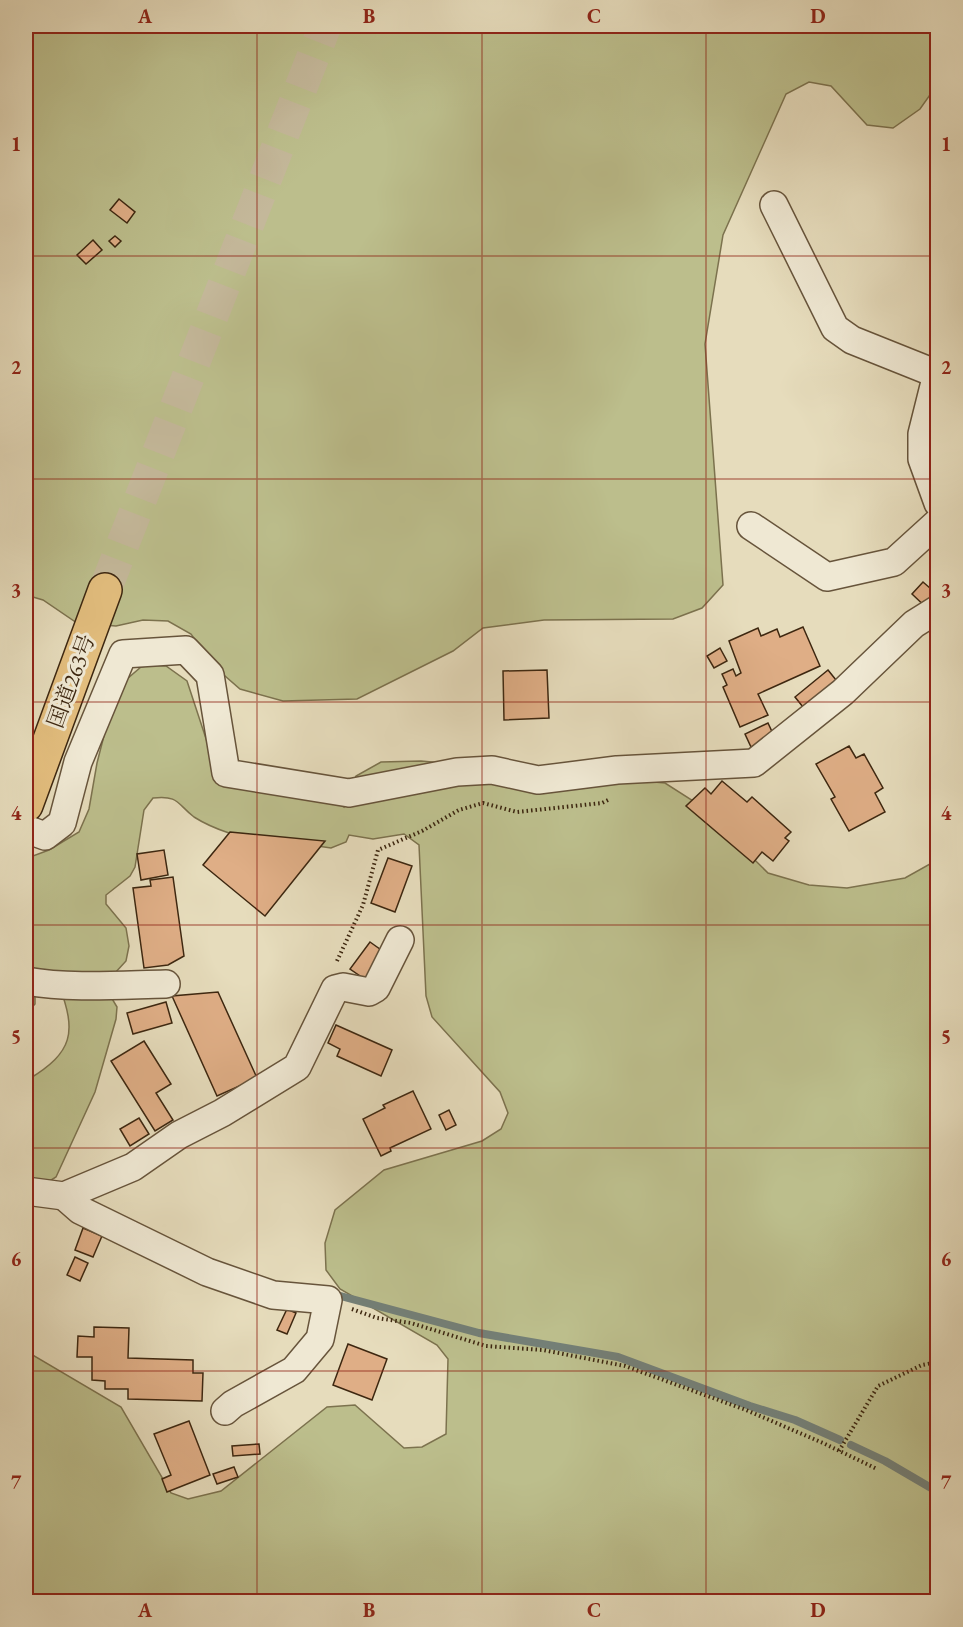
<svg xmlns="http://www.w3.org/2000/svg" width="963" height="1627" font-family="'EB Garamond','Noto Serif JP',serif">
  <rect width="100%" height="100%" fill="#e6dcbc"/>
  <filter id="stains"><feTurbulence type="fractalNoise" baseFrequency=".00333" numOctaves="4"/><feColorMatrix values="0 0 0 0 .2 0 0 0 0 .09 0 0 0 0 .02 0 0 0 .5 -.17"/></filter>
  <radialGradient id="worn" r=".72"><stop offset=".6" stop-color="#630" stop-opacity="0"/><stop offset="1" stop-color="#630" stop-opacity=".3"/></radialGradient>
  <g fill="#bcbe8c" stroke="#7c724e" stroke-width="1.5">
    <path d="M26,26H937V85L920,109L893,128L867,125L831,86L809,82L786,94L723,235L705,344L723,585L702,608L673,619L544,620L483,628L453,651L357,699L283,701L240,689L217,669L191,634L168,621L143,620L116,626L77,623L43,600L26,595Z"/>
    <path d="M152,665L166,666L187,681L214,763L336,801L344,807L356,776L381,762L421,761L665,783L698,804L768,873L809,885L847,888L905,878L937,860V1601H26V1351L121,1407L171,1493L188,1499L221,1491L327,1407L355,1405L404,1448L422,1447L446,1434L448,1359L437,1345L340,1289L326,1270L325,1243L335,1210L384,1170L482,1141L501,1129L508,1113L500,1092L432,1017L426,996L419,845L404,834L373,839L349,835L346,842L331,848L229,833C217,829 205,824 194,817C177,804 179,795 153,798L144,810L135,867L130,876L106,895V904L126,928L129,946L126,961L115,973L108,992L117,1007L116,1019L95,1092L56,1177L45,1184L26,1190V1079H29C73,1052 77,1033 59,985L26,972V865L30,857L49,850L79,832L89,809L97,763L108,720L127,679L141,667Z"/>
    <path d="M26,985L35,993V1004L26,1014Z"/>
  </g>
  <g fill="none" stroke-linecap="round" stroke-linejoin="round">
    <g stroke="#747f76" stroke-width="8">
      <path d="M333,1294L479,1333L618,1357L750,1406L795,1420L840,1440"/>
      <path d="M851,1445L885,1461L938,1492"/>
    </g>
  </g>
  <g fill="#dfae86" stroke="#3d2710" stroke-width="1.5">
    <path d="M119,199L135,212L127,223L110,210Z"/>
    <path d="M115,236L121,241L115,247L109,241Z"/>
    <path d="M93,240L102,250L86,264L77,255Z"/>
    <path d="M923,582L938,595V603L930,611L912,594Z"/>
    <path d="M803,627L820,666L758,694L768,715L740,727L723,687L727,685L722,674L733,669L736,676L741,673L729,641L758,628L761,636L777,629L780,637Z"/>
    <path d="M720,648L727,661L714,668L707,656Z"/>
    <path d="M547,670L549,718L504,720L503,671Z"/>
    <path d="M828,670L844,690L811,717L795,697Z"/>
    <path d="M768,723L774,736L751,747L745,734Z"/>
    <path d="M849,746L856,758L864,754L883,788L875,793L885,812L849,831L831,799L835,797L816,764Z"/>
    <path d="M722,781L747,802L752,797L791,832L785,838L789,841L773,861L762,852L753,863L686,806L705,788L711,794Z"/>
    <path d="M230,832L325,841L265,916L203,865Z"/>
    <path d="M164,850L168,875L141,880L137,854Z"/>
    <path d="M388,858L412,866L395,912L371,903Z"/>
    <path d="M173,877L184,956L168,965L144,968L133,888L151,886L150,880Z"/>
    <path d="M370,942L384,952L369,982L350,969Z"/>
    <path d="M218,992L257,1078L217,1096L172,996Z"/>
    <path d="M166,1002L172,1023L133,1034L127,1013Z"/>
    <path d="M336,1025L392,1050L381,1076L337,1056L340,1049L328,1043Z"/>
    <path d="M144,1041L171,1084L156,1093L173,1120L155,1131L111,1061Z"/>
    <path d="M413,1091L431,1129L390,1148L391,1151L381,1156L363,1119L385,1108L383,1105Z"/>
    <path d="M449,1110L456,1125L446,1130L439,1115Z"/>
    <path d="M139,1118L149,1134L130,1146L120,1129Z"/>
    <path d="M83,1228L102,1236L93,1257L75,1250Z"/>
    <path d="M75,1257L88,1263L80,1281L67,1275Z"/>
    <path d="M287,1309L296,1313L287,1334L277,1330Z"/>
    <path d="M94,1327L129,1328L128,1358L193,1360V1373H203L202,1401L128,1399V1389H105V1381L92,1380V1357H77L78,1336L94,1337Z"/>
    <path d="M348,1344L387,1359L372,1400L333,1385Z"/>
    <path d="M189,1421L210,1475L167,1492L162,1479L171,1475L154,1434Z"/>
    <path d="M259,1444L260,1454L233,1456L232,1446Z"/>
    <path d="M234,1467L238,1477L217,1484L213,1474Z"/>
  </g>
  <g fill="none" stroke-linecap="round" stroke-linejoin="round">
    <path stroke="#c4b89a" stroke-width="33" stroke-dasharray="33 16" stroke-linecap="butt" d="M105,590L325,26"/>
    <defs>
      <g id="minor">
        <path d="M774,205L835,328L852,340L937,374L922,434V459L938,503"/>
        <path d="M751,526L827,577L894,562L938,522"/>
        <path d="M26,829L45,836L62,823L78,762L123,654L186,650L210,675L226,773L349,793L457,772L492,770L538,780L617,770L754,763L843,692L914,624L938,609"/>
        <path d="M26,981C71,989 120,985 166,984"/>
        <path d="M26,1191L64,1196L133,1167L179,1135L222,1113L297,1067L335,989L343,987L369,992L376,988L400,940"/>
        <path d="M64,1196L80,1210L207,1272L273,1295L328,1300L320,1339L294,1370L233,1404L225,1411"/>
      </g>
      <path id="trunk" d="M26,805L105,590"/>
    </defs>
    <use href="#minor" stroke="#67543b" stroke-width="30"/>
    <use href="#trunk" stroke="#3d2710" stroke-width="36"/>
    <g stroke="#3d2710" stroke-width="4" stroke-dasharray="1.5 3" stroke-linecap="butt">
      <path d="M337,961L363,905L378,850L422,831L459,810L483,803L517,812L602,803L610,799"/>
      <path d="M352,1309L377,1318L411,1323L486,1346L543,1350L625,1366L746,1410L823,1443L877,1469"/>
      <path d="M839,1451L878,1386L922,1365L938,1362"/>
    </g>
    <use href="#minor" stroke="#efe8d3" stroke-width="27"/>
    <use href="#trunk" stroke="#e3be7e" stroke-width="33"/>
  </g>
  <path fill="none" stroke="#8f2418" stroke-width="1.5" stroke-opacity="0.55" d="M257,26V1602M482,26V1602M706,26V1602M26,256H938M26,479H938M26,702H938M26,925H938M26,1148H938M26,1371H938"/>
  <g text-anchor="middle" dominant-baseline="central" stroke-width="6" stroke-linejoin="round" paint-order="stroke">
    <g font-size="22" fill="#3d2710" stroke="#efe8d3">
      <text transform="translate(71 681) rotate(-70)">国道263号</text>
    </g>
  </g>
  <rect width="963" height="1627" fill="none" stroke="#e6dcbc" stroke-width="66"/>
  <rect x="33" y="33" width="897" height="1561" fill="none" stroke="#8f2418" stroke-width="2"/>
  <g font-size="20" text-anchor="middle" font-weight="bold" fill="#8f2418">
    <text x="145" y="23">A</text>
    <text x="369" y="23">B</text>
    <text x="594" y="23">C</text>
    <text x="818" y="23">D</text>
    <text x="16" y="151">1</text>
    <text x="946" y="151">1</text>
    <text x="16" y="374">2</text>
    <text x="946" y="374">2</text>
    <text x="16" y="597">3</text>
    <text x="946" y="597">3</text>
    <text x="16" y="820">4</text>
    <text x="946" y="820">4</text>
    <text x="16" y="1043">5</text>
    <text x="946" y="1043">5</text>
    <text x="16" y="1266">6</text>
    <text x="946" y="1266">6</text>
    <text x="16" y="1489">7</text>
    <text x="946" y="1489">7</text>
    <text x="145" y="1617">A</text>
    <text x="369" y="1617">B</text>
    <text x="594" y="1617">C</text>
    <text x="818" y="1617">D</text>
  </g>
  <rect width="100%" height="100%" filter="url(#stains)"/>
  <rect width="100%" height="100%" fill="url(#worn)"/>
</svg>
